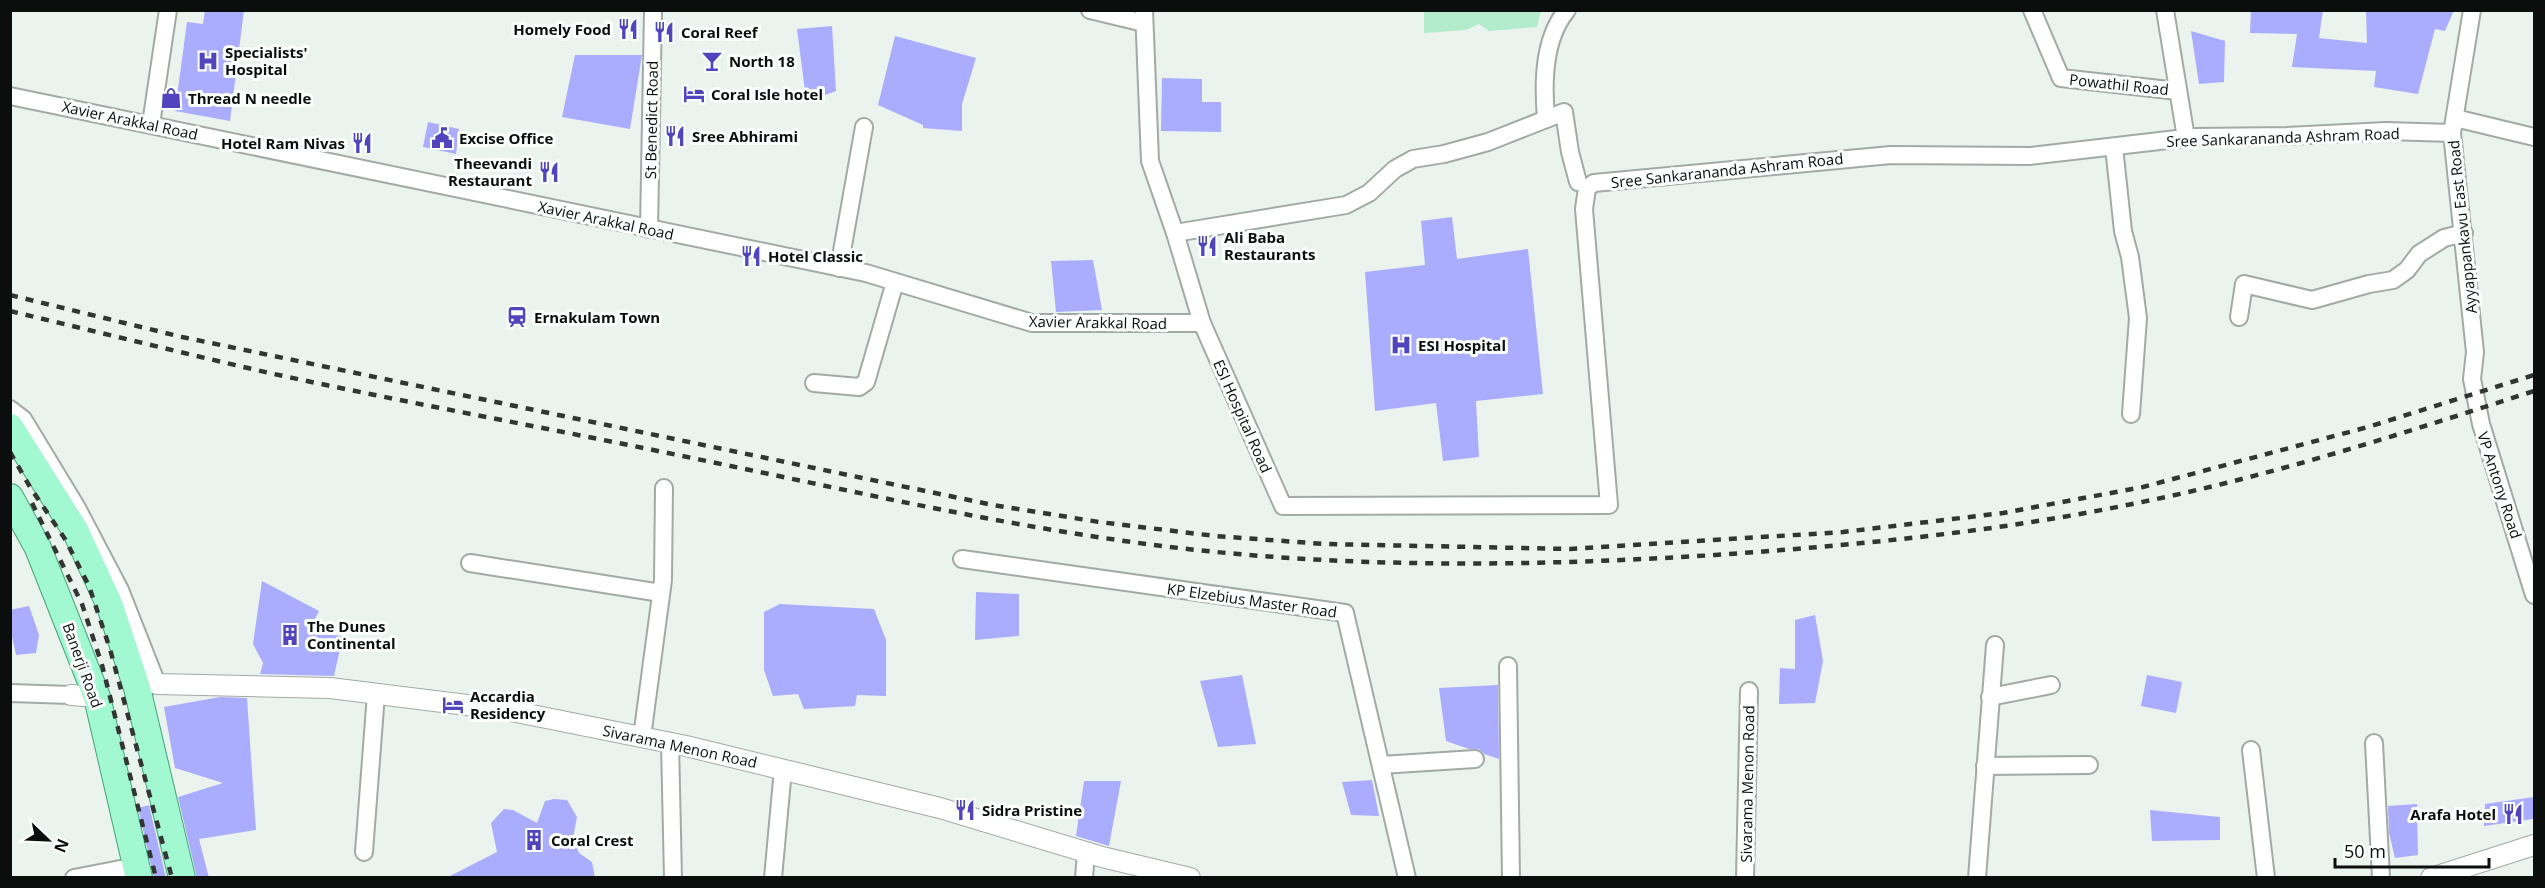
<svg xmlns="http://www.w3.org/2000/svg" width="2545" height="888" font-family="'Open Sans',sans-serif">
  <rect width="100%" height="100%" fill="#ebf3ee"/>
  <path fill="#b2eccd" d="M1424,11V10L1541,11L1537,27L1489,31L1479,24L1466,30L1424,33Z"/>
  <g fill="#aaacfd">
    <path d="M205,10H244L230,121L175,111L187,22L203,24Z"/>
    <path d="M2251,10H2323L2319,38L2367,43L2366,10H2454L2445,31L2435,29L2418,94L2374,87L2376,71L2292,67L2297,34L2250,33Z"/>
    <path d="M832,26L836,91L820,97L806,99L797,29Z"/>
    <path d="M2191,31L2225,41L2224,82L2199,84Z"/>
    <path d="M895,36L976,58L962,104V131L923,128V125L878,105Z"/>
    <path d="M575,55H642L630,129L562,117Z"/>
    <path d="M1162,78L1202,79V102H1221V132L1161,131Z"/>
    <path d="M428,122L459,129L456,154L423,147Z"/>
    <path d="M1452,217L1457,259L1528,249L1543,394L1476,401L1479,457L1443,461L1436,403L1375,411L1365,272L1425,265L1421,221Z"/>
    <path d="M1093,260L1102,310L1056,312L1051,261Z"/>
    <path d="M262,581L319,611L308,633L343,636L334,676L260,674L263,663L253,644Z"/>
    <path d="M976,592L1019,594V636L975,640Z"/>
    <path d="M780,604L874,609L886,640V696L857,695L855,706L804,709L798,694L773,696L764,670V612Z"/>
    <path d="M29,606L39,635L36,653L16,655L10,627V610Z"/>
    <path d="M1815,615L1823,661L1815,703L1779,704L1780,668L1795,669V620Z"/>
    <path d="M1242,675L1256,744L1218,747L1200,681Z"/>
    <path d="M2147,675L2182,682L2176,713L2141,706Z"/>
    <path d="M1498,685L1499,759L1484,754L1479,749H1469L1446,741L1439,688Z"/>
    <path d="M220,697L247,698L256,830L199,839L209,878H197L178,797L223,783L175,768L164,707Z"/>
    <path d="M1372,780L1379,816L1351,815L1342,782Z"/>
    <path d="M1084,781H1121L1109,846L1076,836Z"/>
    <path d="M2534,797L2533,819L2484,826L2485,804Z"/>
    <path d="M554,799L567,800L577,817L573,838L579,853L592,862L595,878H446L497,852L491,823L504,809L513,810L537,823L545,801Z"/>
    <path d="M2417,804L2418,855L2395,858L2389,833L2388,806Z"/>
    <path d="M149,805L166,878H154L138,808Z"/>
    <path d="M2150,810L2220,817V840L2152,841Z"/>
  </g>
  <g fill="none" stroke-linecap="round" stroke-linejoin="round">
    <defs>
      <g id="minor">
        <path d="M1090,10L1144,23"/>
        <path d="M1144,10L1150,161L1175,233L1202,323L1283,506L1609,505L1584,209L1587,188L1594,183L1891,155L2030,156L2194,137L2287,136L2386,131L2452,133"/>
        <path d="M2032,10L2061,78L2178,91"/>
        <path d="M2165,10L2186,138"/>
        <path d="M2472,10L2452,133L2475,352L2472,379L2481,424L2534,595"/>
        <path d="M10,96L866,273L1032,323H1202"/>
        <path d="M2455,118L2534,137"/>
        <path d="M1546,119C1543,83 1543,39 1567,10"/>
        <path d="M151,124L168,10"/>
        <path d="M2114,147L2123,231L2130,257L2138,318L2131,414"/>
        <path d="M649,229L653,10"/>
        <path d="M1175,233L1346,205L1369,193L1395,169L1413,159L1444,154L1488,142L1564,112L1570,152L1578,182"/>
        <path d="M839,268L864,127"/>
        <path d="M2239,317L2244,284L2312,300L2369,284L2393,280L2407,270L2419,254L2444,238L2464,233"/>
        <path d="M814,383L859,387L866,382L895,282"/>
        <path d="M10,409L23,419L77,508L120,590L157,684L145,686"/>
        <path d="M962,559L1345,613L1407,878"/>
        <path d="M470,563L661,593"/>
        <path d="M1508,666L1511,878"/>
        <path d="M10,693L71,695"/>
        <path d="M1990,697L2051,685"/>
        <path d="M642,737L663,580L664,488"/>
        <path d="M670,743L673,878"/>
        <path d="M2374,743L2381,878"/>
        <path d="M2251,750L2266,878"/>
        <path d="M1381,765L1475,759"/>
        <path d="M1985,766L2089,765"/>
        <path d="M364,852L376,694"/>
        <path d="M74,878L136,866"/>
        <path d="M773,878L783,769"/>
        <path d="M1084,878L1086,852"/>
        <path d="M1745,878L1749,691"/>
        <path d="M1977,878L1995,645"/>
      </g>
      <g id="tertiary">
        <path d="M157,684L330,688L507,710L686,746L801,774L940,808L1102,857L1190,878"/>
        <path d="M71,695L97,697"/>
        <path d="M2431,878L2534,845"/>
      </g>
      <g id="primary">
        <path d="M10,427L75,530L110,606L137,688L182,878"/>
        <path d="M10,497L38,548L97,697L139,878"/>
      </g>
    </defs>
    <use href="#minor" stroke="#a2aaa6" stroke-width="20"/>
    <use href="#tertiary" stroke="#a2aaa6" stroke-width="22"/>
    <use href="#primary" stroke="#44a479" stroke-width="28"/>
    <use href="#minor" stroke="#fff" stroke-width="16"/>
    <use href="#tertiary" stroke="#fff" stroke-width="20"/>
    <use href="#primary" stroke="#a1f8d1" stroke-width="26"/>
    <g stroke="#323633" stroke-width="4.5" stroke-dasharray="8 8" stroke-linecap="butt">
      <path d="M10,295L182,337L993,505L1099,522L1215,536L1325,544L1570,549L1843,532L2003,513L2143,487L2368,427L2534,375"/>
      <path d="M10,311C98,332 186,354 274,374C413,404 553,429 692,458C873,495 1053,538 1238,554C1396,568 1556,565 1715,555C1858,545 1997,532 2137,503C2272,476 2404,433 2534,391"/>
      <path d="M10,452L30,487L65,539L89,586L110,649L172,878"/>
      <path d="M32,503L82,604L102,665L156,878"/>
    </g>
  </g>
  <defs>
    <symbol id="restaurant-bare" viewBox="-9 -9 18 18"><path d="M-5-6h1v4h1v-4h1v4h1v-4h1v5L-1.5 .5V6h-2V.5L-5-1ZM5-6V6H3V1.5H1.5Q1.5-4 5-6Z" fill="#5244bc" stroke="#fbfffd" stroke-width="2.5" paint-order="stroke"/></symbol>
    <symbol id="hospital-bare" viewBox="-9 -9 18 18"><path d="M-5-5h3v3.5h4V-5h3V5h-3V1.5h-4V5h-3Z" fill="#5244bc" stroke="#fbfffd" stroke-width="2.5" paint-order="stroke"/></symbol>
    <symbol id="bar-bare" viewBox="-9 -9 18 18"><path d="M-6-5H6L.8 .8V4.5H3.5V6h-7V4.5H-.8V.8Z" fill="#5244bc" stroke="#fbfffd" stroke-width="2.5" paint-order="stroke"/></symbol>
    <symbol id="hotel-bare" viewBox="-9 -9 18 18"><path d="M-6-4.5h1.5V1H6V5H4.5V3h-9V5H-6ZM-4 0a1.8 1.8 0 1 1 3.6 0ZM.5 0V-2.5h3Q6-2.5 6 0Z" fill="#5244bc" stroke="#fbfffd" stroke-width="2.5" paint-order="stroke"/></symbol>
    <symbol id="shop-bare" viewBox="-9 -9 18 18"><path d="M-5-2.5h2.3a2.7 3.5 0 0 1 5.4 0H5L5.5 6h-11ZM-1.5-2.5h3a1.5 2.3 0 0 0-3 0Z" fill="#5244bc" stroke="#fbfffd" stroke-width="2.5" paint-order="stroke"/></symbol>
    <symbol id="civic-bare" viewBox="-9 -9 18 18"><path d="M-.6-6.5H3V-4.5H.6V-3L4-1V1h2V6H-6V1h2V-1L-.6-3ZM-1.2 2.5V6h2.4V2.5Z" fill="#5244bc" stroke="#fbfffd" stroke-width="2.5" paint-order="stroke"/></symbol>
    <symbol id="station-bare" viewBox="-9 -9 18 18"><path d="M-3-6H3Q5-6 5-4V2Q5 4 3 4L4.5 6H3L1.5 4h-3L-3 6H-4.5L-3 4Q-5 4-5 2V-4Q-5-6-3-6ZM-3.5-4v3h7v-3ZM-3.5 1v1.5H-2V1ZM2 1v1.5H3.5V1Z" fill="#5244bc" stroke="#fbfffd" stroke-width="2.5" paint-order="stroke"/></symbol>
    <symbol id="building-bare" viewBox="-9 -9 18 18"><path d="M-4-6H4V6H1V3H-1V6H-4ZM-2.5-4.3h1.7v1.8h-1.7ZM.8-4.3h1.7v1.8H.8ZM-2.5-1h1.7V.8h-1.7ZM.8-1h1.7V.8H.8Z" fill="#5244bc" stroke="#fbfffd" stroke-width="2.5" paint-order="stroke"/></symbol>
  </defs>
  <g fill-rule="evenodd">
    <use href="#restaurant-bare" x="613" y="14" width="30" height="30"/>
    <use href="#restaurant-bare" x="649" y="17" width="30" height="30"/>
    <use href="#hospital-bare" x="193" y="46" width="30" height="30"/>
    <use href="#bar-bare" x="697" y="46" width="30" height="30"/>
    <use href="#hotel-bare" x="679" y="79" width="30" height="30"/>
    <use href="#shop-bare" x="156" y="83" width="30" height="30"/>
    <use href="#restaurant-bare" x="660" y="121" width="30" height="30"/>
    <use href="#civic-bare" x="427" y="123" width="30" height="30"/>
    <use href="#restaurant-bare" x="347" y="128" width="30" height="30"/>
    <use href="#restaurant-bare" x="534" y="157" width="30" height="30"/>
    <use href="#restaurant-bare" x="1192" y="231" width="30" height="30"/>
    <use href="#restaurant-bare" x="736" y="241" width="30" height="30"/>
    <use href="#station-bare" x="502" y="302" width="30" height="30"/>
    <use href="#hospital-bare" x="1386" y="330" width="30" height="30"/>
    <use href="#building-bare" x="275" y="620" width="30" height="30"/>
    <use href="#hotel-bare" x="438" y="690" width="30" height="30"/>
    <use href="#restaurant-bare" x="950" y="795" width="30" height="30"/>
    <use href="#restaurant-bare" x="2498" y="799" width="30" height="30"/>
    <use href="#building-bare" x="519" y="825" width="30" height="30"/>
  </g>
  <g text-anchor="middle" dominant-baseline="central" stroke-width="6" stroke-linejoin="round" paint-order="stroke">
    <g font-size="15" font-weight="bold" fill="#0b0e0c" stroke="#fbfffd" text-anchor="start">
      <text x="611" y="29" text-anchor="end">Homely Food</text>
      <text x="681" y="32">Coral Reef</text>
      <text x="225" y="52">Specialists'<tspan x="225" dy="17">Hospital</tspan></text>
      <text x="729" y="61">North 18</text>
      <text x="711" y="94">Coral Isle hotel</text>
      <text x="188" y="98">Thread N needle</text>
      <text x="692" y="136">Sree Abhirami</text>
      <text x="459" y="138">Excise Office</text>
      <text x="345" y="143" text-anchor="end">Hotel Ram Nivas</text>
      <text x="532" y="163" text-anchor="end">Theevandi<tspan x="532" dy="17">Restaurant</tspan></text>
      <text x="1224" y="237">Ali Baba<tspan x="1224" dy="17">Restaurants</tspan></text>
      <text x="768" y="256">Hotel Classic</text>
      <text x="534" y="317">Ernakulam Town</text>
      <text x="1418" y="345">ESI Hospital</text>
      <text x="307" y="626">The Dunes<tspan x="307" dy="17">Continental</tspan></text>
      <text x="470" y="696">Accardia<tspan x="470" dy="17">Residency</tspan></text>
      <text x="982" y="810">Sidra Pristine</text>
      <text x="2496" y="814" text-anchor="end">Arafa Hotel</text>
      <text x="551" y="840">Coral Crest</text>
    </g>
    <g font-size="15" fill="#0b0e0c" stroke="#fbfffd">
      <text transform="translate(2119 84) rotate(6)">Powathil Road</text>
      <text transform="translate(130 120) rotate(12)">Xavier Arakkal Road</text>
      <text transform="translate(651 120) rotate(-89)">St Benedict Road</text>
      <text transform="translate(2283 137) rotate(-2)">Sree Sankarananda Ashram Road</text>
      <text transform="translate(1727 170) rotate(-6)">Sree Sankarananda Ashram Road</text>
      <text transform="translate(606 220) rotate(12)">Xavier Arakkal Road</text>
      <text transform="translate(2462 227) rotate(-96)">Ayyappankavu East Road</text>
      <text transform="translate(1098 322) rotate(1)">Xavier Arakkal Road</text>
      <text transform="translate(1243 416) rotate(66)">ESI Hospital Road</text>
      <text transform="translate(2500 485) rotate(72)">VP Antony Road</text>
      <text transform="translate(1252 600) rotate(8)">KP Elzebius Master Road</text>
      <text transform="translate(83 665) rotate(70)">Banerji Road</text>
      <text transform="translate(680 746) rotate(12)">Sivarama Menon Road</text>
      <text transform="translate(1747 784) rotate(-89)">Sivarama Menon Road</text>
    </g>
  </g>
  <rect width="2545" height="888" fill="none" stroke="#0b0e0c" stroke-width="24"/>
  <g transform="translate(48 840) rotate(113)" stroke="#fbfffd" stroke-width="4.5" paint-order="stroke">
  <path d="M0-4.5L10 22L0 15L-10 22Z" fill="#0b0e0c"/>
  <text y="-9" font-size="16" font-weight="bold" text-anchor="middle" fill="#0b0e0c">N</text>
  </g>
  <path d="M2335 858v9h154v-9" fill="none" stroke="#0b0e0c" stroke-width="3"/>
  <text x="2344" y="858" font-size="18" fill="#0b0e0c" stroke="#fbfffd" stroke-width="4.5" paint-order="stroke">50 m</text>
</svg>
